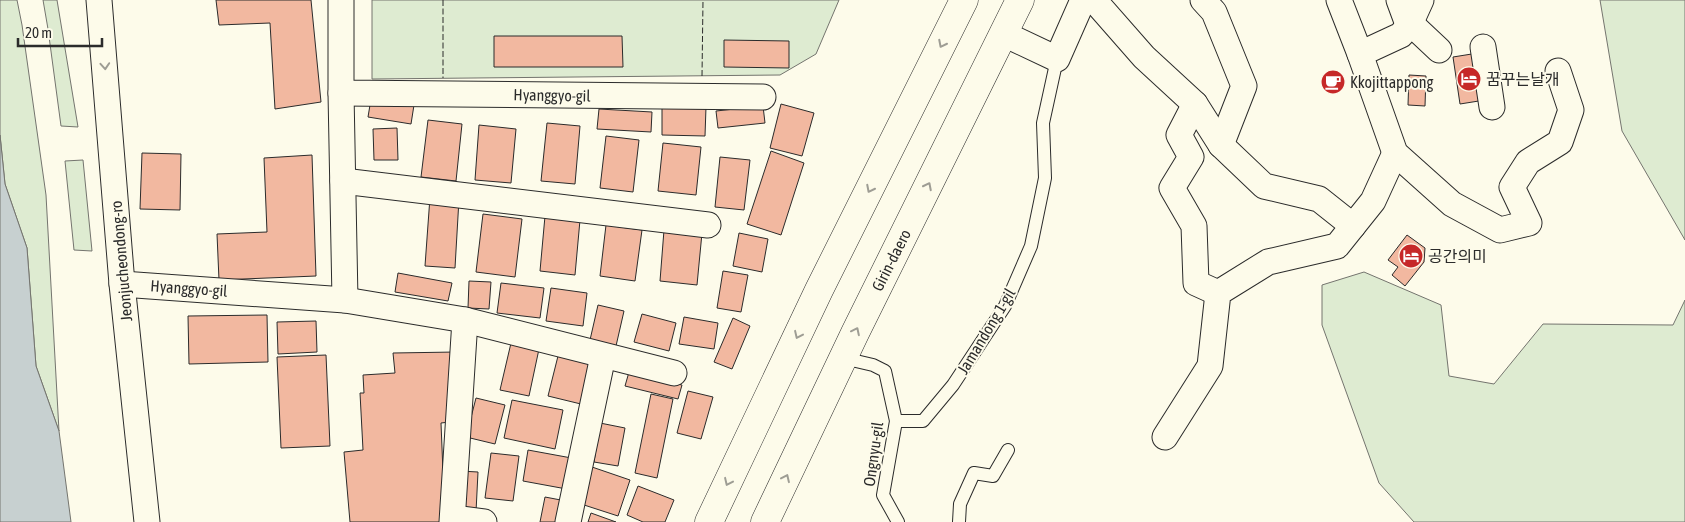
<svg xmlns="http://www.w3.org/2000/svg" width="1685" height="522" font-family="'Asap Condensed','Noto Sans KR',sans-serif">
  <rect width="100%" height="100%" fill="#fdfbea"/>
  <g fill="#deebd1" stroke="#74746e">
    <path d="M0,0H17L22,25L46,195L59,431L36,366L27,248L5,184L0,135Z"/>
    <path d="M43,0H57L78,127L61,126L48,29Z"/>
    <path d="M372,0H839L816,54L780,75L372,79Z"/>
    <path d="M1600,0H1685V240L1622,131Z"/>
    <path d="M83,160L92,251L74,250L65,161Z"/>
    <path d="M1364,272L1441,305L1449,376L1494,384L1543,324L1673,325L1685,300V522H1414L1379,483L1322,325V285Z"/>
  </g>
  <path fill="#c7d0d0" stroke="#74746e" d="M0,135L5,184L27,248L36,366L59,431L71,522H0Z"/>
  <g fill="#f2b8a0" stroke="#2b2b2b">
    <path d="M216,0H311L321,102L275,109L270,23L219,25Z"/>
    <path d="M494,36H622L623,67H494Z"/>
    <path d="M724,40L789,41V68L724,67Z"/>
    <path d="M1478,53L1485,100L1460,104L1453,57Z"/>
    <path d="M1409,75L1426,76L1425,106L1408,105Z"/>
    <path d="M371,99L414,105L411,124L368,117Z"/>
    <path d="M781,104L814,113L802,156L770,148Z"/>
    <path d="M662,105L706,107L705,136L662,135Z"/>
    <path d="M763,106L765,123L718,128L716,111Z"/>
    <path d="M599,109L652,112L651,132L597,129Z"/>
    <path d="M428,120L462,124L456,181L421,177Z"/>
    <path d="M547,123L580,126L575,184L541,181Z"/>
    <path d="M479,125L516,129L511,183L475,180Z"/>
    <path d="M397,128L398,160H374L373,129Z"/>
    <path d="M606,136L639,140L633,192L600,188Z"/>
    <path d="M663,143L701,147L696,195L658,191Z"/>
    <path d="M771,151L804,163L781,235L747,224Z"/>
    <path d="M142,153L181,154L180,210L140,209Z"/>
    <path d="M312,155L316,276L219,280L217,234L267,232L264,158Z"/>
    <path d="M720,157L750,160L744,210L715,207Z"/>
    <path d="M430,197L459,199L455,268L425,266Z"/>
    <path d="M483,214L522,219L515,277L476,272Z"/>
    <path d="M545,216L580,220L575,275L540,271Z"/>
    <path d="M606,225L642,230L635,281L600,276Z"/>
    <path d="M664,230L702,233L697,285L660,281Z"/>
    <path d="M739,233L768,239L762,272L733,266Z"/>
    <path d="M1407,235L1425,248L1424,262L1405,286L1392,275L1398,267L1388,260Z"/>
    <path d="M723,271L748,275L741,312L717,308Z"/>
    <path d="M398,273L452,283L448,301L395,292Z"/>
    <path d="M469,281L491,282L489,309L468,308Z"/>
    <path d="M501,283L544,288L540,318L497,313Z"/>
    <path d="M551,288L587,293L583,326L546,321Z"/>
    <path d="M598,305L624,311L616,346L590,340Z"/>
    <path d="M642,314L676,323L669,351L634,342Z"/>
    <path d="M267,315L268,362L189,364L188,316Z"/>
    <path d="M684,317L718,323L714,349L679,344Z"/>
    <path d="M733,318L750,326L732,369L714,362Z"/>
    <path d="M316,321L317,352L278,354L277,322Z"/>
    <path d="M511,343L539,349L529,396L500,390Z"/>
    <path d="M456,352L450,422L441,423L445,522H350L344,452L363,450L360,393H364L363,375L395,373L393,353Z"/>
    <path d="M559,352L597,361L585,405L548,396Z"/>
    <path d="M326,355L330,446L281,448L277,357Z"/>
    <path d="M629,372L682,385L678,399L625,386Z"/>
    <path d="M688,391L713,397L701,439L677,433Z"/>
    <path d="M651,394L673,399L657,478L635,473Z"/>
    <path d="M476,398L505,405L495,444L466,437Z"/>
    <path d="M512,400L563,410L555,449L504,438Z"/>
    <path d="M600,423L625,428L618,466L594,462Z"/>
    <path d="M528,450L577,459L572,490L523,481Z"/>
    <path d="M491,453L519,456L513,501L485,498Z"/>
    <path d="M592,467L630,480L618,516L581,504Z"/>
    <path d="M460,471L478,472L476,512L457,511Z"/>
    <path d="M638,486L674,500L665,522H643L627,515Z"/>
    <path d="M545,497L566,501L563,522H540Z"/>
    <path d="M591,513L616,522H588Z"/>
  </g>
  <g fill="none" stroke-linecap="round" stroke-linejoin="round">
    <defs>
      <g id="service">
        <path d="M843,358L873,365L885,371L896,421L883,495L898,522"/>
        <path d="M896,421H923L953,385L1005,306L1031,246L1045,178L1043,123L1057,59"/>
        <path d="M959,522L960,504L974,473L993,476L1008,450"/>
      </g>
      <g id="minor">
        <path d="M99,0L122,284L147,522"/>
        <path d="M341,0V93L763,97"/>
        <path d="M1094,0L1144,57L1195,104L1221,145L1264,186L1319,199L1353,226L1373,201L1395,153"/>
        <path d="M1203,0L1214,12L1244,86L1221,145"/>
        <path d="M1339,0L1360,54L1395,153L1452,204L1500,230L1529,223L1512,187L1528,162L1560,142L1571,110L1558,71"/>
        <path d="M1399,0L1406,19L1439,50"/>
        <path d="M1004,34L1057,59L1083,0"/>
        <path d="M1483,47L1492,107"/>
        <path d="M1360,54L1401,35L1411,22L1421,0"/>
        <path d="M341,93L345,300"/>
        <path d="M1195,104L1179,135L1191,157L1172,188L1194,226L1196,283L1218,293"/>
        <path d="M343,181L708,225"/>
        <path d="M122,284L345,300L465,320L674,373"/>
        <path d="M1165,437L1210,366L1218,293L1268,262L1337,246L1353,226"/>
        <path d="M453,518L484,522"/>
        <path d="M452,522L465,320"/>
        <path d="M568,522L603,356"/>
      </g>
      <g id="tertiary">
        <path d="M709,522L819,290L964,0"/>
        <path d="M765,522L855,333L1020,0"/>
      </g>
    </defs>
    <use href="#service" stroke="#2b2b2b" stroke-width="14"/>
    <use href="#minor" stroke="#2b2b2b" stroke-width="27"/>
    <use href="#tertiary" stroke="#2b2b2b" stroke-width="29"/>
    <use href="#service" stroke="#fdfbea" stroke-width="12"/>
    <use href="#minor" stroke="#fdfbea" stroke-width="25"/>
    <use href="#tertiary" stroke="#fdfbea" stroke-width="28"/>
    <g stroke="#2b2b2b" stroke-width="1" stroke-dasharray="6 2.5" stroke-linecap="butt">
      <path d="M443,0V78"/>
      <path d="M702,76L703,0"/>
    </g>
  </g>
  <defs><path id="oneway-chevron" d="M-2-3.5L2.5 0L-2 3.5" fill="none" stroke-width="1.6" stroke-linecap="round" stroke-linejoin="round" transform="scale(1.25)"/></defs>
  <g stroke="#9e9d94">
    <use href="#oneway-chevron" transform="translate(942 44) rotate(117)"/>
    <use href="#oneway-chevron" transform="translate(105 66) rotate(86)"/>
    <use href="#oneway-chevron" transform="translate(928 186) rotate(-63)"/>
    <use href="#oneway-chevron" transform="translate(870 189) rotate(117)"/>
    <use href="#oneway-chevron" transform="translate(856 331) rotate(-64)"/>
    <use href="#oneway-chevron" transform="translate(798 335) rotate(115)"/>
    <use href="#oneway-chevron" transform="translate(786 478) rotate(-65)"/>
    <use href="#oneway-chevron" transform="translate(728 482) rotate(115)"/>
  </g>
  <defs>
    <symbol id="hotel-disc" viewBox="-11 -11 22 22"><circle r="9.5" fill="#c62828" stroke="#fdfbea"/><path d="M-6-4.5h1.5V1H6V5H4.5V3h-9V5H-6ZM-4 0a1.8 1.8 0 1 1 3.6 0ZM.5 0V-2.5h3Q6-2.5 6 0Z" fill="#fff"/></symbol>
    <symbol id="cafe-disc" viewBox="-11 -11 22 22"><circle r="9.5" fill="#c62828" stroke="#fdfbea"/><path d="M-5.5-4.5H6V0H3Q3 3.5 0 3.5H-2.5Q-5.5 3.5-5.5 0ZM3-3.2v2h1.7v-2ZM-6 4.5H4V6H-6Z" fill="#fff"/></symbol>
  </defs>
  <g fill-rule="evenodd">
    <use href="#hotel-disc" x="1455" y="65" width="28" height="28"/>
    <use href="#cafe-disc" x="1319" y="68" width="28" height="28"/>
    <use href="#hotel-disc" x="1397" y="242" width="28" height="28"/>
  </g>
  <g text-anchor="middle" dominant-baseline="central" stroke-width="4" stroke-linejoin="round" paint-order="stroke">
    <g font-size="16" fill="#2b2b2b" stroke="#fdfbea" text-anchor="start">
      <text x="1486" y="79">꿈꾸는날개</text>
      <text x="1350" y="82">Kkojittappong</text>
      <text x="1428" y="256">공간의미</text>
    </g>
    <g font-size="16" fill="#2b2b2b" stroke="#fdfbea">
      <text transform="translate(552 95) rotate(1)">Hyanggyo-gil</text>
      <text transform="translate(891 260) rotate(-63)">Girin-daero</text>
      <text transform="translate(121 261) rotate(-95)">Jeonjucheondong-ro</text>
      <text transform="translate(189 288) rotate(4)">Hyanggyo-gil</text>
      <text transform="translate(986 331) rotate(-59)">Jamandong 1-gil</text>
      <text transform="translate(873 454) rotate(-82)">Ongnyu-gil</text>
    </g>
  </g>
  <path d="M18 38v8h84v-8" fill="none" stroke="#2b2b2b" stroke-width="2.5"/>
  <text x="25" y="38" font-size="15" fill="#2b2b2b" stroke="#fdfbea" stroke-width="4" paint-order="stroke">20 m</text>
</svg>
